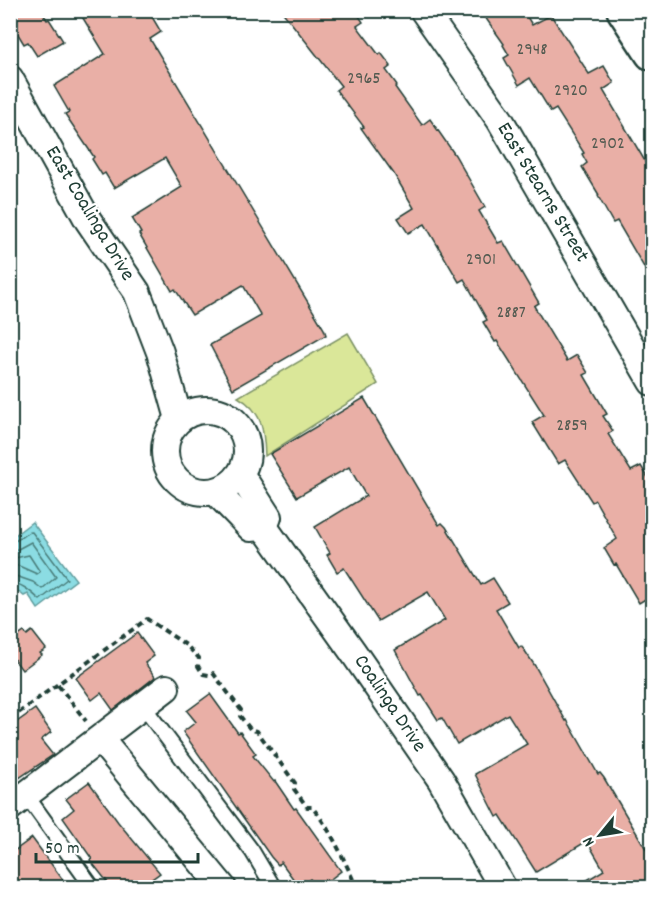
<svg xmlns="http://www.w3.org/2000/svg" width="663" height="898" font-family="Dekko,sans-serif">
  <rect width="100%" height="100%" fill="#fff"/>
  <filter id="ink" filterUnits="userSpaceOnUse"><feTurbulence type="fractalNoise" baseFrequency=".0167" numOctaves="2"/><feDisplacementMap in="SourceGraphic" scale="12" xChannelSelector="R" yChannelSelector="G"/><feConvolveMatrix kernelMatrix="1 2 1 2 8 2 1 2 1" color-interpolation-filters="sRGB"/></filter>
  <g filter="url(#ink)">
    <path fill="#dae799" stroke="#7c9266" stroke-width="1.5" d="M348,333L378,384L265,456C264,431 263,411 238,397Z"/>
    <path fill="#8bdce3" stroke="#609c9d" stroke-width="1.5" d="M32,522L76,580L38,609L28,594L24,596L11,586V538Z"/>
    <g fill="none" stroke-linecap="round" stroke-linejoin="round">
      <g stroke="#4a7d7a" stroke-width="1.5">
        <path d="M10,542C19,542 24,532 32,532L67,579L40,600C31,592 23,584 10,582"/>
        <path d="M10,550L18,549L31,542L56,577L42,589L33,582L10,574"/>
        <path d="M10,559L29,555L40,572L37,574L19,566L10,565"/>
      </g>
    </g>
    <g fill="#e9afa6" stroke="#1f3d34" stroke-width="1.5">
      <path d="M10,10H41L47,20L49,19L63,41L37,56L28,42L24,44L10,21Z"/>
      <path d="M78,10H148L161,32L150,39L324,329L326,335L233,389L210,345L261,316L243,285L192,315L175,289L172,291L139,234L141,233L132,218L182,187L165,158L114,188L105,173L102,175L92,159L94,157L65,114L69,112L54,86L105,54Z"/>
      <path d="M281,10H355L363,22L357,26L379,55L381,53L391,66L386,70L397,85L395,87L422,125L430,119L455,155L485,207L479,211L498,243L503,241L539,303L534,306L567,361L577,355L588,373L584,375L607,414L603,416L613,431L608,434L631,471L641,466L651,482L647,484L652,494V595L639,603L616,564L614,565L604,548L617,539L595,500L592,502L565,460L558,464L532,422L544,415L497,341L495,342L483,322L487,320L464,279L459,282L425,224L408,233L398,218L414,208L394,174L361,128L364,127L336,90L341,86Z"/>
      <path d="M480,10H523L532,25L551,15L589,74L604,66L614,83L603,90L652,173V281L617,221L613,223L604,207L598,196L599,195L582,167L587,163L582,154L584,153L556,109L551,112L530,78L519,85L504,58L509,55L503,45L504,44Z"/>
      <path d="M364,398L439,525L442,523L446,527L481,585L493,578L508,602L496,609L519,648L521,646L525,651L535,666L566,721L567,720L598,774L600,773L604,778L652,859V888H574L604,870L587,841L536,872L500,815L497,817L475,774L527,744L508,714L457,744L442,718L438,720L422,695L420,696L395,650L445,620L428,592L378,621L344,568L337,572L327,555L330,553L315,527L366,496L349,467L297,497L270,454Z"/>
      <path d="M32,631L46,649L40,653L42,655L22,670L10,654V642L24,632L27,635Z"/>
      <path d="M137,633L154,656L145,663L155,677L113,710L101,693L92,700L76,678Z"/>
      <path d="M210,694L238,733L240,732L256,754L253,756L274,782L275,781L294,809L296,808L341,871L319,888L310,879L299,887L281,862L278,865L271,857L183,732L196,722L187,711Z"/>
      <path d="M35,709L51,732L41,740L53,755L10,784V727Z"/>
      <path d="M89,782L118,822L160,873L152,879L159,888H112L90,860L92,859L63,818L74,809L66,799Z"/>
      <path d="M32,838L69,888H10V854Z"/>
    </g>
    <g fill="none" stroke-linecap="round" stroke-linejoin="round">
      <defs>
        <g id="lane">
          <path d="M143,706L252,851L274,888"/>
          <path d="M26,795L93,888"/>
        </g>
        <g id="street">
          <path d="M423,10L500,120L652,382"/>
          <path d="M10,79L88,220L137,292L160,352L179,419"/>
          <circle cx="206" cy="451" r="41"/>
          <path d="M241,475L268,517L264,527"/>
          <path d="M216,492L251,528L264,527"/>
          <path d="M264,527L353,652L441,780L503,888"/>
          <path d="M100,739L223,888"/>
          <path d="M10,807L166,688"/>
        </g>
        <path id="secondary" d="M624,10L652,53"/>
      </defs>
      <use href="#lane" stroke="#1f3d34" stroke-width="18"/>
      <use href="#street" stroke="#1f3d34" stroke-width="30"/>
      <use href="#secondary" stroke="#1f3d34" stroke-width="38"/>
      <g stroke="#1f3d34" stroke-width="4" stroke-dasharray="6 4.5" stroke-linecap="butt">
        <path d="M58,685L86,721"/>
        <path d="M10,719L147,619L186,645L199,658L198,666L203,674L209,675L213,673L241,710L240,716L251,730L257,731L295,783L294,789L307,807H312C332,831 344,860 357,888"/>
      </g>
      <use href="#lane" stroke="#fff" stroke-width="14"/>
      <use href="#street" stroke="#fff" stroke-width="26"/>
      <use href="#secondary" stroke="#fff" stroke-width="33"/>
    </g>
  </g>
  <g text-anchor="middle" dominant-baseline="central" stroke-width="4.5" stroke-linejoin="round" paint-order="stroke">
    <g font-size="18" fill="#525a50">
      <text x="532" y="50">2948</text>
      <text x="364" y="79">2965</text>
      <text x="571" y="91">2920</text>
      <text x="608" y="144">2902</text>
      <text x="481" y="260">2901</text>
      <text x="511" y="313">2887</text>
      <text x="572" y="426">2859</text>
    </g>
    <g font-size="21" fill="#1f3d34" stroke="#fff">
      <text transform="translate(542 193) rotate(59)">East Stearns Street</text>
      <text transform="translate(89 214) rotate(59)">East Coalinga Drive</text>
      <text transform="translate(389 704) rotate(56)">Coalinga Drive</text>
    </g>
  </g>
  <rect width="663" height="898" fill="none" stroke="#fff" stroke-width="36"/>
  <rect x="18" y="18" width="627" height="862" fill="none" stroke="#1f3d34" stroke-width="2" filter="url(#ink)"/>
  <g transform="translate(600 835) rotate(240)" stroke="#ffffff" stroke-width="4.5" paint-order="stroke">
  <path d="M0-4.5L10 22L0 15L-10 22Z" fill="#1f3d34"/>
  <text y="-9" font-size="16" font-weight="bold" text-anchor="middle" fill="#1f3d34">N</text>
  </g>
  <path d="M36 853v9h162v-9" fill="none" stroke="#1f3d34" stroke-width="3"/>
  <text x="45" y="853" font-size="18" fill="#1f3d34" stroke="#ffffff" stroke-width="4.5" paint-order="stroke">50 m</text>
</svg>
